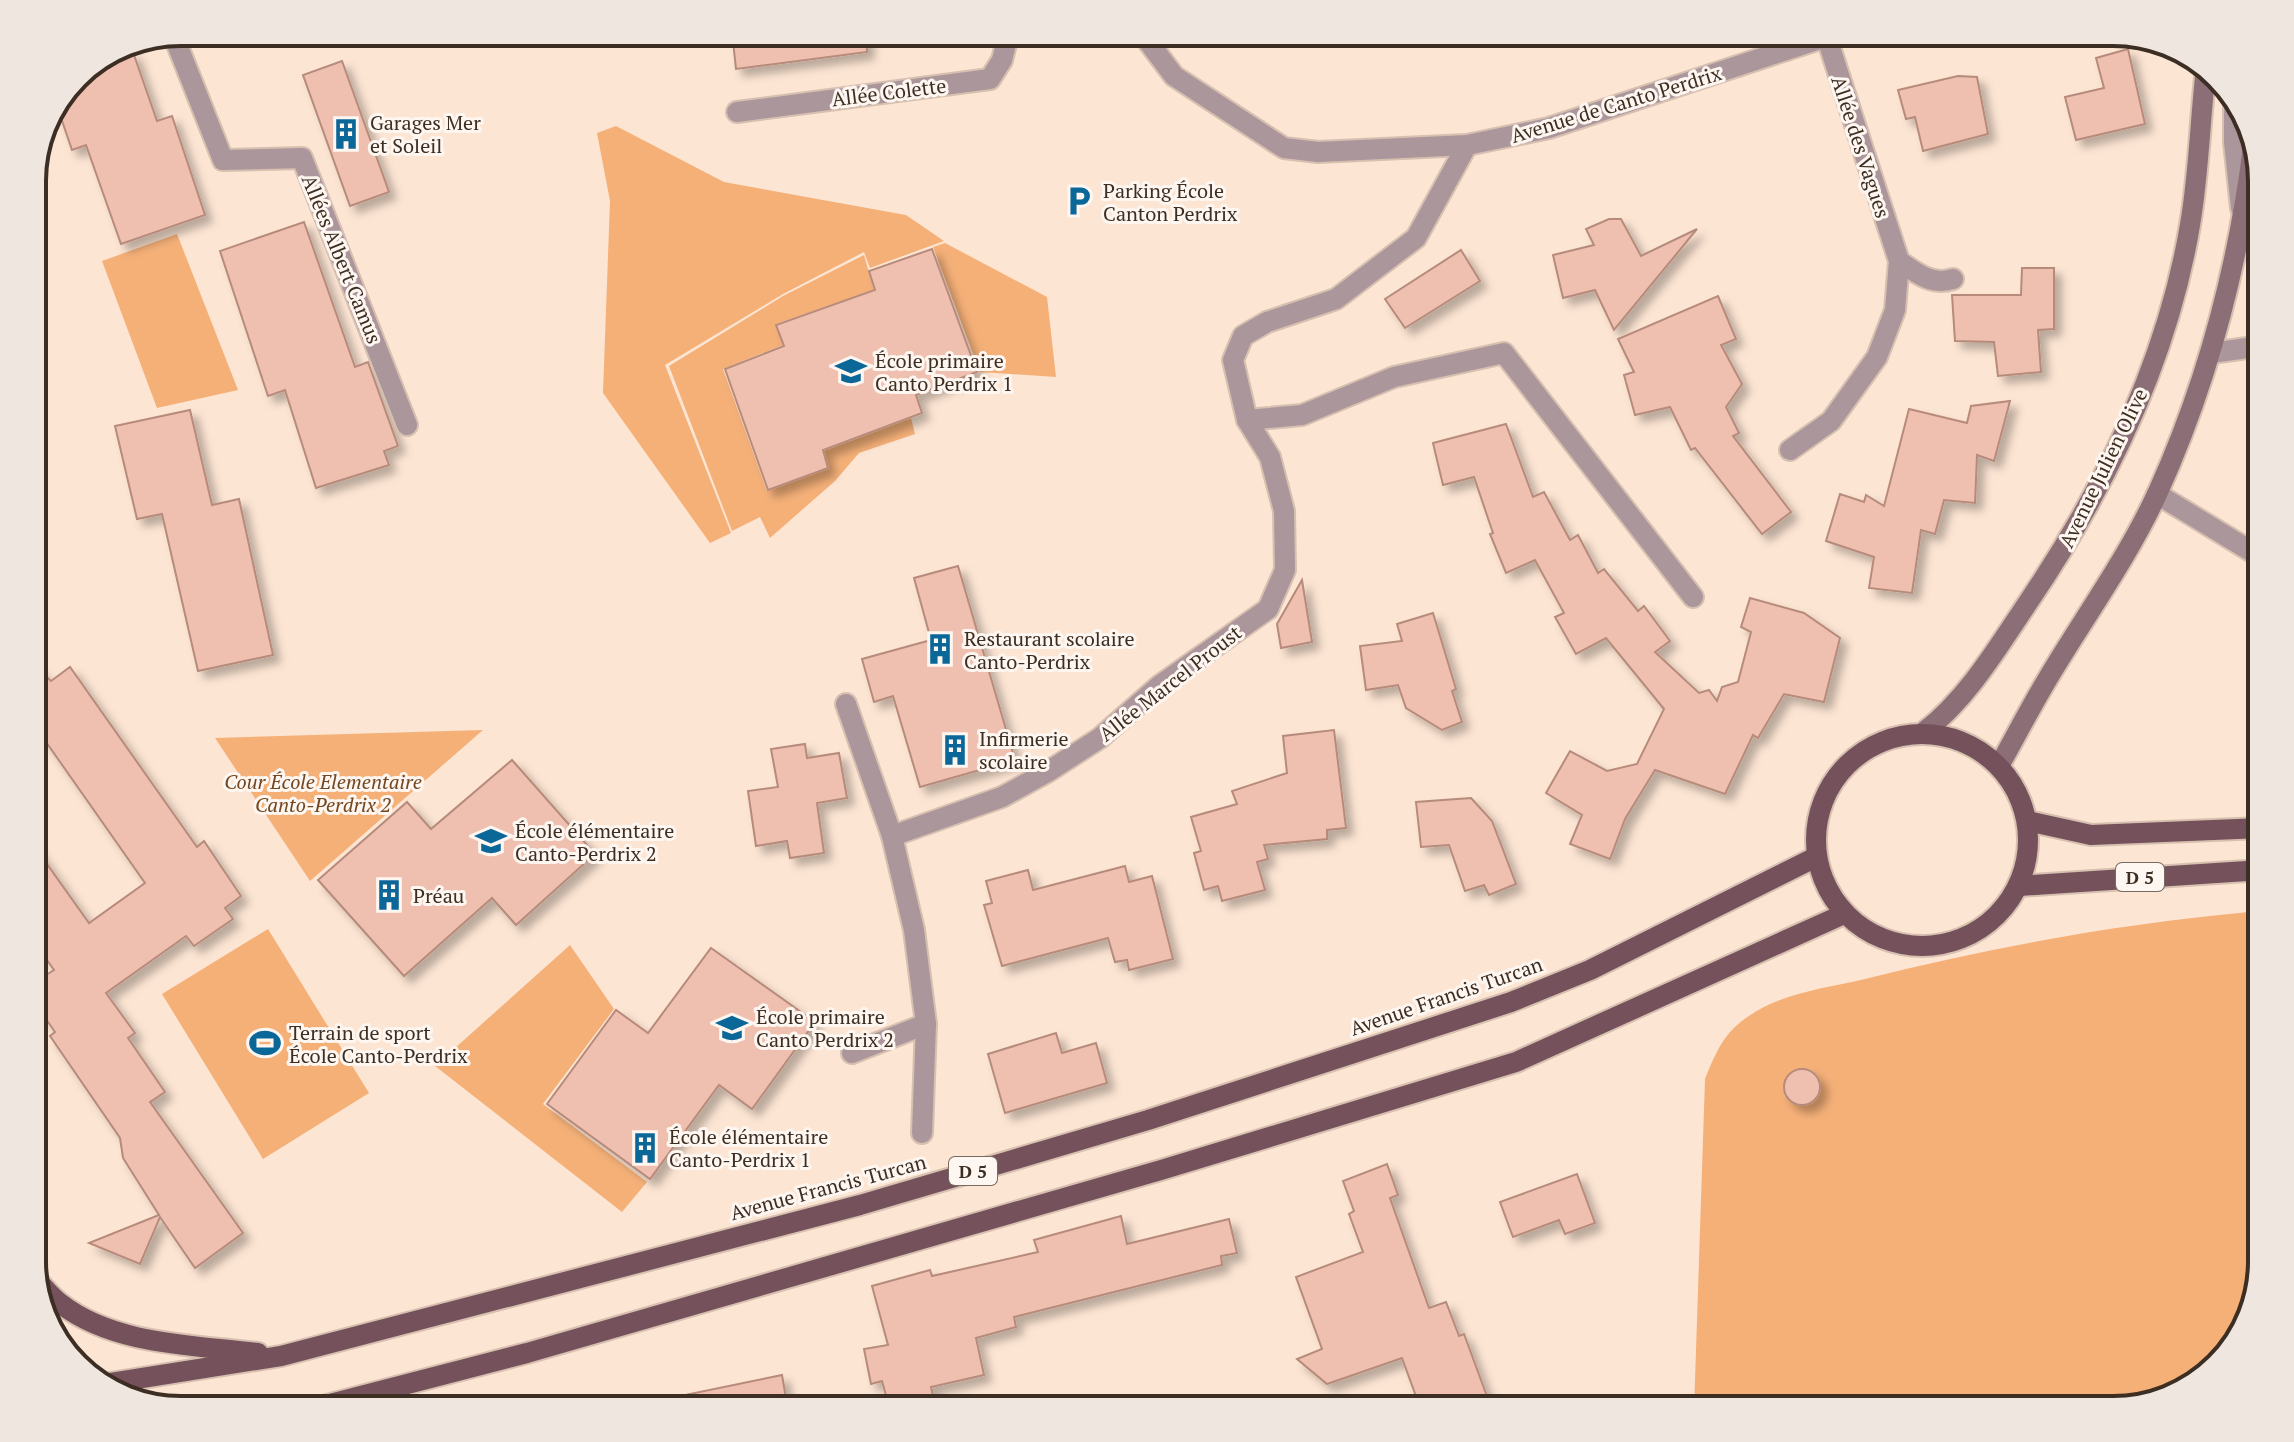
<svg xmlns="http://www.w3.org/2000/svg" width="2294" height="1442" font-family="'PT Serif',serif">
  <defs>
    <filter id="shadow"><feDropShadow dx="7" dy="7" stdDeviation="4" flood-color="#0004"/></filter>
  </defs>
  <rect width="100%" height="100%" fill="#fde5d3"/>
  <g fill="#f5b078">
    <path d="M616,126L724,182L906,215L944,241L870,268L864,252L783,294L665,365L731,533L710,543L603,393L610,201L597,133Z"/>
    <path d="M177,234L238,390L157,408L102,261Z"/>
    <path d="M945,243L1047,297L1056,377L980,372L933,247Z"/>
    <path d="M864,255L874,290L776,324L783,345L723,369L767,491L829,468L823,451L911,418L915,434L859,453L835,481L770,538L760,517L732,531L669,366L783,296Z"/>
    <path d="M483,730L310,881L215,738Z"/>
    <path d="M2249,912L2262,913V1261L2237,1343L2187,1390L2113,1410H1694L1705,1079C1716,1052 1724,1032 1749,1016C1782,993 1826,988 1865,979C1991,947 2119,924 2249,912Z"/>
    <path d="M268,929L369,1093L263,1159L162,994Z"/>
    <path d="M570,945L614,1009L543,1104L647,1182L622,1212L435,1066Z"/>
  </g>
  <g fill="#efc0b0" stroke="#b78b7c" stroke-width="2" filter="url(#shadow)">
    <path d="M732,32H866L867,52L736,69Z"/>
    <path d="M2128,49L2145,124L2076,140L2065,97L2104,88L2096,58Z"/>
    <path d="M133,52L157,121L172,116L205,215L121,244L86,145L72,150L59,112L76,75L88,67Z"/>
    <path d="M342,61L389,192L350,206L303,75Z"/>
    <path d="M1958,76L1977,77L1988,134L1923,151L1915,117L1906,119L1898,90Z"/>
    <path d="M1609,219H1621L1641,256L1697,229L1614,330L1595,290L1563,298L1553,255L1594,245L1586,229Z"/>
    <path d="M304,222L355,367L368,362L398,446L384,451L389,465L316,488L285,390L268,396L220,251Z"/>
    <path d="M932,249L977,372L916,395L922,413L823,450L828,468L768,490L725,369L784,346L776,325L875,290L869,271Z"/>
    <path d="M1461,250L1480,281L1405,328L1385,299Z"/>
    <path d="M2022,268H2054V329L2038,330L2041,372L1998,376L1994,342L1955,341L1952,295H2021Z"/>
    <path d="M1718,296L1736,339L1721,345L1742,384L1726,407L1739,433L1733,436L1791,512L1762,534L1695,448L1691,450L1670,407L1635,415L1624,375L1634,372L1618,339Z"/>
    <path d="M2010,401L1994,461L1977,455L1975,503L1944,500L1935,534L1921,530L1912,593L1869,588L1874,557L1826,541L1840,494L1864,502L1866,495L1884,506L1909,409L1967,423L1971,406Z"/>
    <path d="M190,410L212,505L239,499L273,655L198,671L162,514L137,519L115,426Z"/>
    <path d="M1506,424L1533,497L1544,492L1570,540L1578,535L1598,573L1604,569L1638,611L1644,606L1670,641L1655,652L1699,693L1709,690L1717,701L1722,687L1738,682L1751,632L1741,627L1750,598L1804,613L1840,638L1824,702L1784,694L1758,738L1753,735L1725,794L1655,770L1625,819L1610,859L1570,844L1582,815L1546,793L1570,751L1607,771L1637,764L1664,709L1606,638L1576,654L1555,617L1564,613L1535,560L1506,573L1490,534L1493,533L1474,477L1443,485L1433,443Z"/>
    <path d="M958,566L1015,760L920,787L893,696L874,702L862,659L931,640L914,578Z"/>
    <path d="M1302,580L1312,642L1281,648L1277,624Z"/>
    <path d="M1433,613L1456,689L1452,691L1462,722L1442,730L1406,708L1398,685L1366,690L1360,646L1402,641L1397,624Z"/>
    <path d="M32,664L51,681L70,667L197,847L204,841L241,896L225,908L233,919L194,946L186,936L106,993L135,1033L128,1038L165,1092L150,1102L243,1233L195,1268L160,1217L140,1264L89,1243L159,1215L123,1158L120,1138L50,1036L55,1032L32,999V984L54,970L32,939V843L89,923L145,883L32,722Z"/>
    <path d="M1334,730L1346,828L1327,830V839L1264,845L1268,859L1257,862L1265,890L1222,901L1218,886L1204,890L1194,853L1201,851L1191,817L1237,804L1232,791L1287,773L1283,736Z"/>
    <path d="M805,744L807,758L839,753L847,798L817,803L824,853L790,858L787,841L756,846L748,791L778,787L771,749Z"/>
    <path d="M512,760L595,854L516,925L492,898L404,976L318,880L407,802L431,829Z"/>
    <path d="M1471,798L1492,821L1516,884L1489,895L1484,885L1465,891L1449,845L1421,847L1416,802Z"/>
    <path d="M1125,866L1129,882L1152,876L1173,959L1129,970L1127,960L1115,962L1108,938L1002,966L984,905L992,903L986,881L1028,870L1033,890Z"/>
    <path d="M711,948L815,1022L752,1109L719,1085L650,1179L547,1104L616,1010L648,1033Z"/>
    <path d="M1056,1033L1062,1053L1096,1043L1107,1083L1005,1113L988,1054Z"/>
    <circle cx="1802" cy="1087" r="18"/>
    <path d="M1387,1164L1398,1195L1390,1198L1429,1308L1446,1302L1459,1336L1464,1334L1492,1410H1421L1402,1358L1327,1384L1297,1359L1322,1349L1296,1277L1363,1252L1349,1214L1354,1211L1343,1181Z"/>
    <path d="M1577,1174L1595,1223L1565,1234L1559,1220L1513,1237L1500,1202Z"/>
    <path d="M1121,1216L1127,1244L1229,1219L1237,1253L1221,1256L1222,1265L1014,1317L1016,1327L976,1338L984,1375L931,1387L934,1401L890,1410L882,1381L871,1384L864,1349L888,1345L872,1286L930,1270L932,1276L1038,1252L1034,1240Z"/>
    <path d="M782,1375L788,1410H687L685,1395Z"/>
  </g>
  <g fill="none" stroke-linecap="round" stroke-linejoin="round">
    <defs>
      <g id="service">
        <path d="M173,34L223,160L302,158L407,425"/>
        <path d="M737,112L990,79L1002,60L1009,32"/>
        <path d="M1247,420L1302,415L1394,377L1504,353L1693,597"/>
        <path d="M2157,494L2262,558"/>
        <path d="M846,704L892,836"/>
      </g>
      <g id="minor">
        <path d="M1899,261C1916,273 1932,286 1953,279"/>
        <path d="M2211,353L2262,346"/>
        <path d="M1790,450L1831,421L1877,357L1895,310L1899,261L1825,32"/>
        <path d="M852,1053L926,1024"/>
        <path d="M922,1133L926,1024L914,930L892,836L1002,797L1049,771L1100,738L1159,686L1268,609L1285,570L1284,511L1270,457L1247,420L1233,360L1243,336L1267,322L1336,299L1416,238L1467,145"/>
      </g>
      <g id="tertiary">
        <path d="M1141,32L1174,76L1284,148L1318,152L1467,145L1549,128L1841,32"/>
        <path d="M2234,98V142L2241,208"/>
      </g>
      <g id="secondary">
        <path d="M1924,732C1968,698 1998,647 2029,601C2106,487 2167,362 2190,225C2199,173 2200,120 2206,68"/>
        <path d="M1999,766C2018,732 2036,697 2056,665C2091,608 2130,553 2158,492C2208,381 2238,267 2253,147"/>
      </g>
      <g id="primary">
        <circle cx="1922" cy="840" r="106"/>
        <path d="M2028,821L2091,835L2262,828"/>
        <path d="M2019,886L2262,870"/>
        <path d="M35,1278C43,1286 51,1297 61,1304C114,1345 194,1345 258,1353"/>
        <path d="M98,1385L281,1356L860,1205L1148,1120L1511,1002L1590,970L1816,857"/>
        <path d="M307,1410L527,1353L1161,1170L1516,1062L1844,914"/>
      </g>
    </defs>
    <use href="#service" stroke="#d7c0b0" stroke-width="24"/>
    <use href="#minor" stroke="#d7c0b0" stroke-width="24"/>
    <use href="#tertiary" stroke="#d7c0b0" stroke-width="24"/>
    <use href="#secondary" stroke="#d7c0b0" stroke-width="24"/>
    <use href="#primary" stroke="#d7c0b0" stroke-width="24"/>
    <use href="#service" stroke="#ab969c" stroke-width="20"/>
    <use href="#minor" stroke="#ab969c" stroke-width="20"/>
    <use href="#tertiary" stroke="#ab969c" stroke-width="20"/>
    <use href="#secondary" stroke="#8c6e76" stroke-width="20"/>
    <use href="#primary" stroke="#75515c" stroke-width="20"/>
  </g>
  <defs>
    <symbol id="building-bare" viewBox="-9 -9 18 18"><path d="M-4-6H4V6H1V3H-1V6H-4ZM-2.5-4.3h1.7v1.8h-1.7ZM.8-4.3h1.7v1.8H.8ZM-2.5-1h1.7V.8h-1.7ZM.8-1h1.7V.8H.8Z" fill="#0b6797" stroke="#fef6f0" stroke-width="2.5" paint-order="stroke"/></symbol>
    <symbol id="parking-bare" viewBox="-9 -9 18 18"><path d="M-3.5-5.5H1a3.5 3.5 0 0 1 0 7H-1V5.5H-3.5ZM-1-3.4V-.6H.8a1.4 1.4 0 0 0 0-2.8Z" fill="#0b6797" stroke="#fef6f0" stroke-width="2.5" paint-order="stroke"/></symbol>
    <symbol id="school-bare" viewBox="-9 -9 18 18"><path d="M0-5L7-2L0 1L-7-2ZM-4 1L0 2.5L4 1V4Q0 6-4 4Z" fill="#0b6797" stroke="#fef6f0" stroke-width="2.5" paint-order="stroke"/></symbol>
    <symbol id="stadium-bare" viewBox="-9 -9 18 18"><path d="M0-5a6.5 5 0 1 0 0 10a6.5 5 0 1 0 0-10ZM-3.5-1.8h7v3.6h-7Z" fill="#0b6797" stroke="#fef6f0" stroke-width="2.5" paint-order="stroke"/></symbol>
  </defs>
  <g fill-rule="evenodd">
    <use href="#building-bare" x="324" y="112" width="44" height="44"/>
    <use href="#parking-bare" x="1057" y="179" width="44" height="44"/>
    <use href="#school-bare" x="829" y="349" width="44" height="44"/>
    <use href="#building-bare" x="918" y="627" width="44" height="44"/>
    <use href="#building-bare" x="933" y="728" width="44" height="44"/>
    <use href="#school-bare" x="469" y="819" width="44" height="44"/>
    <use href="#building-bare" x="367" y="873" width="44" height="44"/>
    <use href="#school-bare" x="710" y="1006" width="44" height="44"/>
    <use href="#stadium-bare" x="243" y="1021" width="44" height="44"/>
    <use href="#building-bare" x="623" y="1126" width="44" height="44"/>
  </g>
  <g text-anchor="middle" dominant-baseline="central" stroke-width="6" stroke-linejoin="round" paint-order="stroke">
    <g fill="#fef6f0" stroke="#776a60" stroke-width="2">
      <rect x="2116" y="863" width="48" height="28" rx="6"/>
      <rect x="949" y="1157" width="48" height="28" rx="6"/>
    </g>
    <g font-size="18" font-weight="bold" fill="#3d2e23">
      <text x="2140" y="877">D 5</text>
      <text x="973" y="1171">D 5</text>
    </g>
    <g font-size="20" fill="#3d2e23" stroke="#fef6f0">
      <text transform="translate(889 92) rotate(-7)">Allée Colette</text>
      <text transform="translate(1616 104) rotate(-17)">Avenue de Canto Perdrix</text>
      <text transform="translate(1861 147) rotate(72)">Allée des Vagues</text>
      <text transform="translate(342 259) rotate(68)">Allées Albert Camus</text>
      <text transform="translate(2103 468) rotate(-64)">Avenue Julien Olive</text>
      <text transform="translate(1170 683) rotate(-38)">Allée Marcel Proust</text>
      <text transform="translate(1446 996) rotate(-19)">Avenue Francis Turcan</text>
      <text transform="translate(828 1187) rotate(-15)">Avenue Francis Turcan</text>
    </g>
    <g font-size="20" fill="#3d2e23" stroke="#fef6f0" text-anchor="start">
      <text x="370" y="122">Garages Mer<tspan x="370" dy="23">et Soleil</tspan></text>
      <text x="1103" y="190">Parking École<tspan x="1103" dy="23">Canton Perdrix</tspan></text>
      <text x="875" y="360">École primaire<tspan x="875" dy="23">Canto Perdrix 1</tspan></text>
      <text x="964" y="638">Restaurant scolaire<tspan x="964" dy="23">Canto-Perdrix</tspan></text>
      <text x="979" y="738">Infirmerie<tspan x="979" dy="23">scolaire</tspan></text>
      <text x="515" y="830">École élémentaire<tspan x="515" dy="23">Canto-Perdrix 2</tspan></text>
      <text x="413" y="895">Préau</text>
      <text x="756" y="1016">École primaire<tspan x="756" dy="23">Canto Perdrix 2</tspan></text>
      <text x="289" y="1032">Terrain de sport<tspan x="289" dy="23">École Canto-Perdrix</tspan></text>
      <text x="669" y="1136">École élémentaire<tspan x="669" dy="23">Canto-Perdrix 1</tspan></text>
    </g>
    <g font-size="20" font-style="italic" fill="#714620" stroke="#fef6f0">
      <text x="323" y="781">Cour École Elementaire<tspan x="323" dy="23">Canto-Perdrix 2</tspan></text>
    </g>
  </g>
  <path d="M0 0H2294V1442H0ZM181 46H2113A135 135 0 0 1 2248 181V1261A135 135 0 0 1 2113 1396H181A135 135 0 0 1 46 1261V181A135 135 0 0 1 181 46Z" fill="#efe6e0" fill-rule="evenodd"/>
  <path fill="none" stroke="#3d2e23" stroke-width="4" d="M181 46H2113A135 135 0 0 1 2248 181V1261A135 135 0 0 1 2113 1396H181A135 135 0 0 1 46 1261V181A135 135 0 0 1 181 46Z"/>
</svg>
